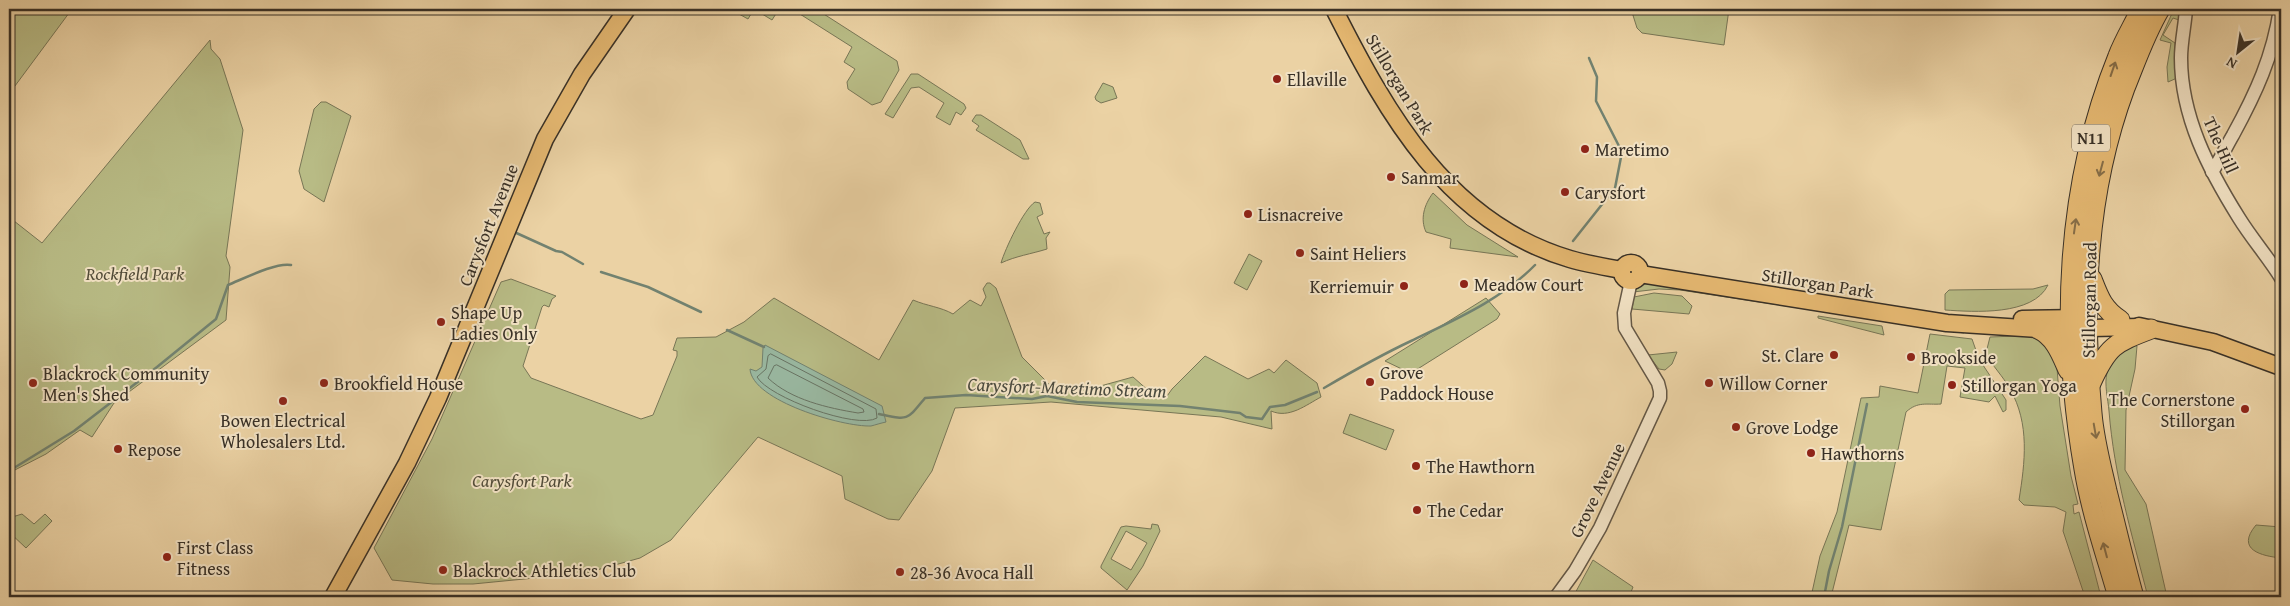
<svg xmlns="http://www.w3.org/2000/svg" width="2290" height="606" font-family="'Gentium Book Plus',serif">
  <rect width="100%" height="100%" fill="#ebd2a4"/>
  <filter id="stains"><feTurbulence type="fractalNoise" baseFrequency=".004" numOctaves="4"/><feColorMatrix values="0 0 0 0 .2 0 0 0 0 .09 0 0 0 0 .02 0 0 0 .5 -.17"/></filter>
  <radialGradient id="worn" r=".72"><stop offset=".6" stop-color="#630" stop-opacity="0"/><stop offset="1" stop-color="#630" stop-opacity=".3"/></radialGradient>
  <g fill="#b8bb85" stroke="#787656" fill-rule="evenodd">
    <path d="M9,9H72L9,94Z"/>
    <path d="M730,9H779L772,20L754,9L748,19Z"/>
    <path d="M792,9H816L897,61L899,70L881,102L872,105L848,89L847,82L855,69L844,62L852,47Z"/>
    <path d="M1631,9H1729L1724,45L1642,33L1637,28Z"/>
    <path d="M2174,9H2182V21L2173,18L2163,35L2175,43L2177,78L2168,82L2167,67L2171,43L2160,40Z"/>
    <path d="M210,40L211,49L220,59L243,130L226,256L230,267L226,320L114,403L92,437L80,430L46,454L9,473V217L42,243Z"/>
    <path d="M911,74H918L964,104L966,108L961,115L956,112L950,125L936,117L944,103L919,87L911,88L893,118L885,114Z"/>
    <path d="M1103,83L1113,87L1117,98L1101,103L1096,100L1095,97Z"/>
    <path d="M321,102H326L351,116L324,202L304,189L299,171L314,109Z"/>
    <path d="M976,115H981L1020,140L1029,159H1023L976,130L979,126L972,121Z"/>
    <path d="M1433,193L1467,225L1518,257L1450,248L1451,239L1426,232C1420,219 1424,205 1433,193Z"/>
    <path d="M1035,202L1040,203L1043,214L1037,217L1044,234L1050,232L1046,238L1047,249C1031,254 1016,256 1001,263C1005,249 1024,209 1035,202Z"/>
    <path d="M1249,254L1262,261L1247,290L1234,283Z"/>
    <path d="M511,279L556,296L552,299L549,307L544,305L542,307L523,366L531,378L641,419L653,415L677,356V351L673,350L677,338L716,337L744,322L774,298L879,360L913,300C927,306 941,307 953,314L970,300L981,306L986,297L983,289L987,283H990L996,288L1022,357L1050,385L1086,390L1133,377L1150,392L1165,399L1172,389L1205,356L1248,379L1269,369L1274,373L1286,360L1317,383L1321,397C1306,405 1289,419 1271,411L1272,429L1221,417L1051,402L955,408L932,471L899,520L888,519L845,499L842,476L758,437L671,540L640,558L586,573L473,584H433L392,580L374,548L432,439L501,282Z"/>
    <path d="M1641,284H1653L1964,331V333L1680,290L1659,289L1633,292Z"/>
    <path d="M2048,285C2033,316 1974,312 1945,310V294L1949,290L2033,289Z"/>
    <path d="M1654,293L1682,296L1692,306L1689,314L1632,309L1634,297Z"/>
    <path d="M1486,298L1500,314L1497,319L1416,370L1406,371L1385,361Z"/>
    <path d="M1818,316L1882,326L1884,335L1818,318Z"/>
    <path d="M1930,334L1972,339L1979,359L2006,400V410L2003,412L1995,396L1989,402L1960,397L1965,368L1947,366L1941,404C1927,405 1918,401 1906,412L1881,530L1849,525L1831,597H1811L1820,556L1837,512L1861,398L1879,397L1880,386L1918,393Z"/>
    <path d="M2016,336L2039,337L2048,340L2057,368L2060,406L2071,476L2078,504L2073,505L2074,514L2079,512L2101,597H2085L2063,531L2066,512L2055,507L2024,505L2019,500C2025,462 2030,424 2010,389C2003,376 1992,366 1986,353L1990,337Z"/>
    <path d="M2131,345L2137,346L2135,369L2126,410L2125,470L2146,504L2167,597H2148C2132,535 2114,475 2109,411C2108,399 2104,384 2107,373C2111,360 2120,352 2131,345Z"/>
    <path d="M1677,352L1672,364L1665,370L1659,369L1648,355Z"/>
    <path d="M1350,414L1394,430L1386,450L1343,433Z"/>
    <path d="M22,514L34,524L45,514L52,521L26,548L9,532V518Z"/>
    <path d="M1152,524L1158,525L1160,531L1143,566L1127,590L1101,568V566L1121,527L1126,526L1151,529ZM1126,531L1147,543L1131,570L1111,559Z"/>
    <path d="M2256,525L2281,527V558C2262,556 2235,550 2256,525Z"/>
    <path d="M1593,560L1633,587L1629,597H1573Z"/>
  </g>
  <path fill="#99b8a1" stroke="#728270" d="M765,345L882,406L886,422C881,423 875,425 871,426C843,427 752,401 750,369L756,371L762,367L763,348Z"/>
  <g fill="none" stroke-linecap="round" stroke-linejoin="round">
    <g stroke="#687464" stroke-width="1">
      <path d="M771,354L876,409L877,418C857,430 768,397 757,377L766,369L768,356Z"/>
      <path d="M777,365L863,409L864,412L858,413C828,408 791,400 768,378L774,366Z"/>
    </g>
    <g stroke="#728270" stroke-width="2.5">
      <path d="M512,231L556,251L562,252L583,264"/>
      <path d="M1573,241L1615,188L1622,152L1596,101L1597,77L1589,58"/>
      <path d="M601,272L648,287L701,312"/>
      <path d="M727,330L764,347"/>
      <path d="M1324,388C1353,371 1381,355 1411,341C1454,320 1501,300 1535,265"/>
      <path d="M879,414C909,420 906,421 925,398L966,395L1032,399L1047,396L1077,402L1180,406L1240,413L1246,417L1262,419L1270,407L1285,405L1317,392"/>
      <path d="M9,471L74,431L157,367L216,319L228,285C243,279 276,262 291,265"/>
      <path d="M1824,597L1829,571L1842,527L1867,404"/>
    </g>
    <defs>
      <g id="minor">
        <path d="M2186,9C2185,25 2181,42 2181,58C2181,117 2209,170 2239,218C2252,239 2268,257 2281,278"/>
        <path d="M2212,172C2220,160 2226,147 2233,135C2256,93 2273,56 2280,9"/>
        <path d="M1556,597L1575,571L1600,528L1660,398V391L1658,383L1625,328L1624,313L1631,281"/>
      </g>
      <g id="major">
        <path d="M1334,9C1387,114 1448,223 1570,259C1587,264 1605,267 1622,270"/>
        <circle cx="1631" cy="272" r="9"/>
        <path d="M1640,274L1947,323L2038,329L2141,327"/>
        <path d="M2022,319L2083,318"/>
        <path d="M2139,326L2213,342L2281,367"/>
        <path d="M333,597L407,463L438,398L545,139L582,74L627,9"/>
      </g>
      <g id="highway">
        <path d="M2092,279C2099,297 2103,309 2120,320"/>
        <path d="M2038,329C2055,337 2061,354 2068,370"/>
        <path d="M2091,383C2108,346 2114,343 2151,329"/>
        <path d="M2118,597C2106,555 2091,512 2084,469C2060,331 2065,187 2118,56C2124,40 2134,24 2141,9"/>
        <path d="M2134,597C2124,562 2116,526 2107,491C2101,465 2094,439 2092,413C2082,303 2086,193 2125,88C2136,61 2145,34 2160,9"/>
      </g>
    </defs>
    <use href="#minor" stroke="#655846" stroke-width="15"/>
    <use href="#major" stroke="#383026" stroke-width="19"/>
    <use href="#highway" stroke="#383026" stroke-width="21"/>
    <use href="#minor" stroke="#f2e2c4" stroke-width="12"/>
    <use href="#major" stroke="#e6b972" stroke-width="16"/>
    <use href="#highway" stroke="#e6b972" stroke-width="19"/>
  </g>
  <defs><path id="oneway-shaft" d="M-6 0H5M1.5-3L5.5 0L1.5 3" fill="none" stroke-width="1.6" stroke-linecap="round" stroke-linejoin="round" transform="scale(1.25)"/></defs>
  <g stroke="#866e48">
    <use href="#oneway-shaft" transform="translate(2113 69) rotate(-71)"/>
    <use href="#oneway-shaft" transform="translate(2101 169) rotate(105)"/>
    <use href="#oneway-shaft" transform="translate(2075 226) rotate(-82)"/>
    <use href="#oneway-shaft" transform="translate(2095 431) rotate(80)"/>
    <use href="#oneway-shaft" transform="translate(2105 550) rotate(-105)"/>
  </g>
  <g fill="#8f2418" stroke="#f2e2c4" stroke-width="2">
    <circle cx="1277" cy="79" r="5"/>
    <circle cx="1585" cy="149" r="5"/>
    <circle cx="1391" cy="177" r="5"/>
    <circle cx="1565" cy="192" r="5"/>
    <circle cx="1248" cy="214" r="5"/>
    <circle cx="1300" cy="253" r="5"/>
    <circle cx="1464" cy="284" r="5"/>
    <circle cx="1404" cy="286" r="5"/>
    <circle cx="441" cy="322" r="5"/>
    <circle cx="1834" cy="355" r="5"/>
    <circle cx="1911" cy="357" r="5"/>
    <circle cx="1370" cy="382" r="5"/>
    <circle cx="33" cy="383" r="5"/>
    <circle cx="324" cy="383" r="5"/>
    <circle cx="1709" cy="383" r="5"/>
    <circle cx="1952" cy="385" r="5"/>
    <circle cx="283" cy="401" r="5"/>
    <circle cx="2245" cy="409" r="5"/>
    <circle cx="1736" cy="427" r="5"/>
    <circle cx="118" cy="449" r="5"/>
    <circle cx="1811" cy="453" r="5"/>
    <circle cx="1416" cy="466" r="5"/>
    <circle cx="1417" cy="510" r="5"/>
    <circle cx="167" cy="557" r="5"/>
    <circle cx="443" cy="570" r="5"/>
    <circle cx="900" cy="572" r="5"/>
  </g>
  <g text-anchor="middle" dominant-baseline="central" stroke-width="4" stroke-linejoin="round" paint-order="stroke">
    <rect fill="#f2e2c4" stroke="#706555" stroke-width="1" x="2072" y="124.5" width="38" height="27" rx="4"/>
    <g font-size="16" font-weight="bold" fill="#383026">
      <text x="2091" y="138">N11</text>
    </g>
    <g font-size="18" fill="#383026" stroke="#f2e2c4" text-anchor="start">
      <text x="1287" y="79">Ellaville</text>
      <text x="1595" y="149">Maretimo</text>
      <text x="1401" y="177">Sanmar</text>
      <text x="1575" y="192">Carysfort</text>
      <text x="1258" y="214">Lisnacreive</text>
      <text x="1310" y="253">Saint Heliers</text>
      <text x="1474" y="284">Meadow Court</text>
      <text x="1394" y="286" text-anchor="end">Kerriemuir</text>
      <text x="451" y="312">Shape Up<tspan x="451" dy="21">Ladies Only</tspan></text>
      <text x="1824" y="355" text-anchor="end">St. Clare</text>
      <text x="1921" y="357">Brookside</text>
      <text x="1380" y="372">Grove<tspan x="1380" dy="21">Paddock House</tspan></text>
      <text x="43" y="373">Blackrock Community<tspan x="43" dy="21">Men's Shed</tspan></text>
      <text x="334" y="383">Brookfield House</text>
      <text x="1719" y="383">Willow Corner</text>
      <text x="1962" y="385">Stillorgan Yoga</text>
      <text x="2235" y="399" text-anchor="end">The Cornerstone<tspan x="2235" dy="21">Stillorgan</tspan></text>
      <text x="283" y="420" text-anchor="middle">Bowen Electrical<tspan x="283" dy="21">Wholesalers Ltd.</tspan></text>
      <text x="1746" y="427">Grove Lodge</text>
      <text x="128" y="449">Repose</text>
      <text x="1821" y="453">Hawthorns</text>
      <text x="1426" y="466">The Hawthorn</text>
      <text x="1427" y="510">The Cedar</text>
      <text x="177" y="547">First Class<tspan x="177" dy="21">Fitness</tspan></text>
      <text x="453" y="570">Blackrock Athletics Club</text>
      <text x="910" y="572">28-36 Avoca Hall</text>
    </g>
    <g font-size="18" fill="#383026" stroke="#f2e2c4">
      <text transform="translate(1400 84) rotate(59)">Stillorgan Park</text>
      <text transform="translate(2221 145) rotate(66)">The Hill</text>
      <text transform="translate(488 225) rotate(-68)">Carysfort Avenue</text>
      <text transform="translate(1818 283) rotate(9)">Stillorgan Park</text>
      <text transform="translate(2089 300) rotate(-89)">Stillorgan Road</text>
      <text transform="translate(1597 490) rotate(-64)">Grove Avenue</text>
    </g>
    <g font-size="18" font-style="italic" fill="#524c39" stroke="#f2e2c4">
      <text x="135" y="273">Rockfield Park</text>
      <text x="522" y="480">Carysfort Park</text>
    </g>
    <g font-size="19" font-style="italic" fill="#4b4b3f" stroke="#f2e2c4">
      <text transform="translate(1067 387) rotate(2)">Carysfort-Maretimo Stream</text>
    </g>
  </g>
  <rect width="2290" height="606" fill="none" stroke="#ebd2a4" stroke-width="30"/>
  <rect x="10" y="10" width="2270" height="586" fill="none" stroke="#383026" stroke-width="2.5"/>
  <rect x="15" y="15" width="2260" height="576" fill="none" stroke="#383026"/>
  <g transform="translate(2238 52) rotate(210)" stroke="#f2e2c4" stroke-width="4" paint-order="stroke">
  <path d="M0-4L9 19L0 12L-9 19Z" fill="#383026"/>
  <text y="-8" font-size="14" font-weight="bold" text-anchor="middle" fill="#383026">N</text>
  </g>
  <rect width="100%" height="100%" filter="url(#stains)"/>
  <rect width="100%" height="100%" fill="url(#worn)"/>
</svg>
